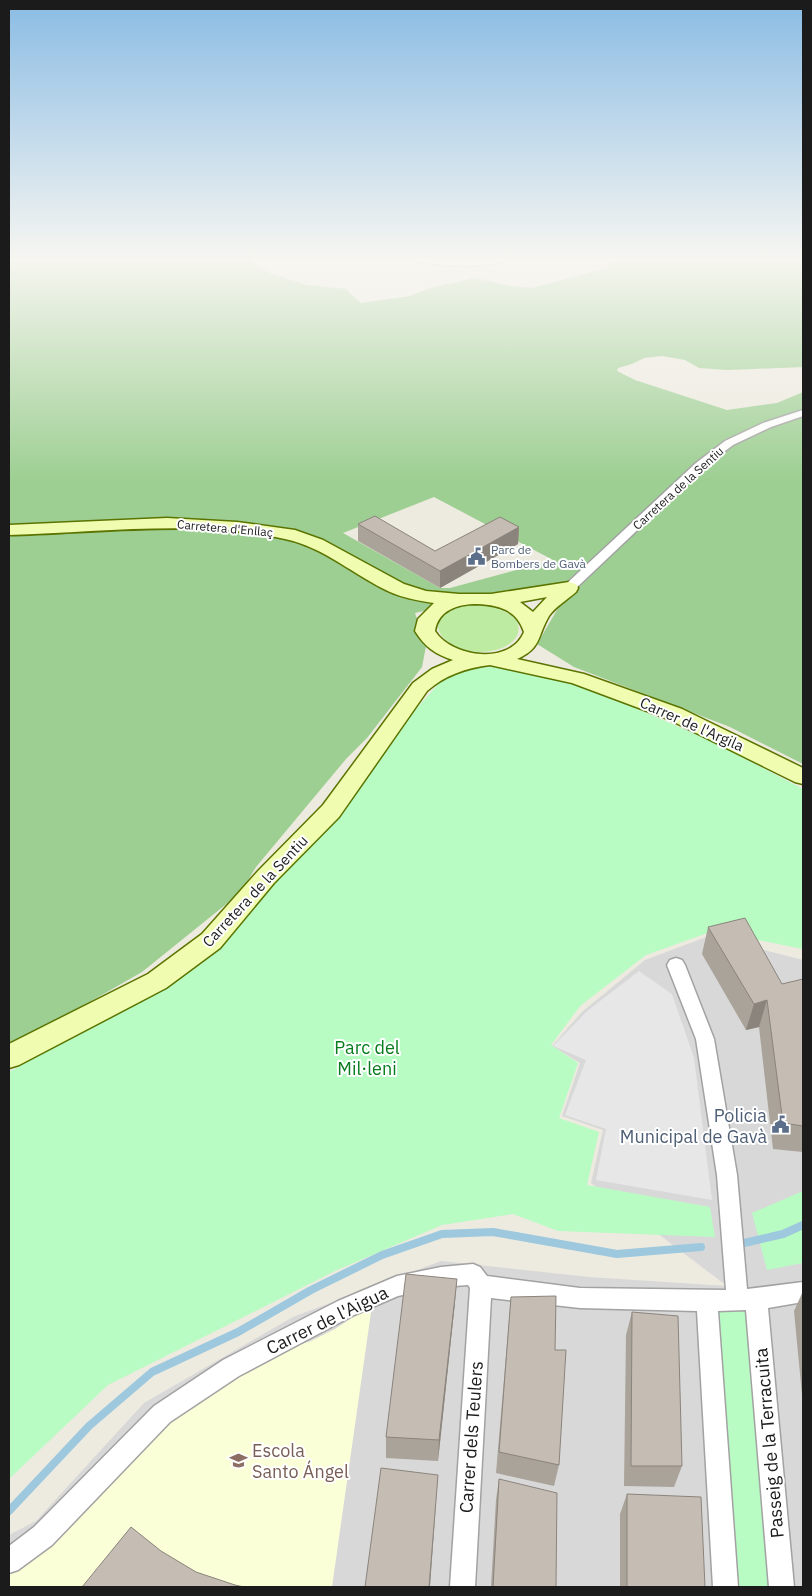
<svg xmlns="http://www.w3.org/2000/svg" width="812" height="1596" font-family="'IBM Plex Sans',sans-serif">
  <rect width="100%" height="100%" fill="#edeadf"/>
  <path fill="#d9d8d8" d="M709,936L803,960V1587H9V1535L36,1521L144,1403L293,1317L441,1261L589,1277L727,1286L591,1183L603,1130L562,1116L580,1063L552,1046L582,1012L645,960Z"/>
  <path fill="#fbffd7" d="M372,1305L332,1587H9V1573L16,1568L170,1413L286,1349L311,1341L335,1329Z"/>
  <path fill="#beeba2" d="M475,604C490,606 523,611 518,633C516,640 509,645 502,648C453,667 401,613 475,604Z"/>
  <path fill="#9dcf92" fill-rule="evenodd" d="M9,257H246L256,266L272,274L307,285L346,289L361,303L410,296L430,288L475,278L510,286L532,288L603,269L613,264V260L608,257H803V367L728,370L699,368L685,360L662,356L644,358L632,364L618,368L617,371L635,380L727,410L777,403L803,392V764L730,727L574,667L537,644L557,610L578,586L508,591L415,613L426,646L422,667L367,738L346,759L256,867L240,893L142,972L9,1048ZM434,497L553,560L450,588H440L343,533Z"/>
  <g fill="#b8fcc4">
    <path d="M499,666L536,672L596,691L711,741L803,789V949L713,931L646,955L580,1006L551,1045L578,1063L559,1118L599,1132L587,1185L710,1207L715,1237L558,1231L513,1214L442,1225L335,1271L108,1385L9,1479V1072L180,977L233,933L417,708L442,680L461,670Z"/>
    <path d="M803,1191V1263L767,1270L752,1213Z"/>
    <path d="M751,1310L773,1587H736L717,1312Z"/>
  </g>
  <path fill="#e7e7e7" d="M639,971L672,994L694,1058L712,1200L596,1180L606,1129L565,1115L586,1060L553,1046L587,1011Z"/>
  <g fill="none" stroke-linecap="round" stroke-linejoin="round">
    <g stroke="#9dc8de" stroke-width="8">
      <path d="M744,1243L783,1234L803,1225"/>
      <path d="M9,1511L89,1426L152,1372L238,1332L311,1290L382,1255L442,1234L493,1232L617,1254L701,1247"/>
    </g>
    <defs>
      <g id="street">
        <path d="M404,257L476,262L514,257C499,270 418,267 404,257Z"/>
        <path d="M803,410V416L771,427L733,445L704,467L573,591H565L563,588L565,585L696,463L725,441L763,423Z"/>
        <path d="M676,958L682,960L685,965L714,1039L737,1175L747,1289L803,1282V1302L768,1308L794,1587H769L746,1310L718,1311L738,1587H713L697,1311L580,1308L491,1298L475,1587H450L470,1288L468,1285L441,1287L398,1296L354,1315L239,1376L170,1422L52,1545L18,1570L9,1573V1546L34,1527L154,1406L223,1360L338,1301L397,1276L441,1267L473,1264L480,1267L487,1276L580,1288L726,1290L717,1175L696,1039L667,965L670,960Z"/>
      </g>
      <path id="secondary" d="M167,518L237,522L295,530L323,540L404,584L426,591L459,594H491L569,582L576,584L578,588L576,592C567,600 555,607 549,616C537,636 542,648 517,659L584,674L682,709L803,768V784L795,782L668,719L639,708L572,683L490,665C466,668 445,675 427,691L339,817L274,883L220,948L166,988L19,1065L9,1068V1044L148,974L202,934L258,871L323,805L413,683L432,669L453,660C435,654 425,647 415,631L418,619L434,603C420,601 403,598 390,592C355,576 324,547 285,539C198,519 98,533 9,535V525ZM547,597L533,612L520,602ZM477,604C499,605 517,610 524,632C510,666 451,657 435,631C438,610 458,604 477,604Z"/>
    </defs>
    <use href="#street" stroke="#a2a2a2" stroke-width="3"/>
    <use href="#secondary" stroke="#5b7400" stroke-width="3"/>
    <use href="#street" fill="#fff" fill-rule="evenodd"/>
    <use href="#secondary" fill="#f0fcaf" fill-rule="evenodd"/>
  </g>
  <g fill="#a9a39a">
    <path d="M358,524L435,551L519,527L518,544L440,588L358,541Z"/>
    <path d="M708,927L782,984L803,979V1152L773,1149L759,1027L746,1030L702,954Z"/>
    <path d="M803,1291V1405L794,1311Z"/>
    <path d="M511,1297L555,1350L559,1465L554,1486L496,1473L509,1320Z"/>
    <path d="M455,1302L438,1461L386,1458V1437Z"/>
    <path d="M632,1312L682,1466L674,1487L624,1486L626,1335Z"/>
    <path d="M499,1479L556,1587H491L496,1500Z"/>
    <path d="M627,1494L705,1587H620V1514Z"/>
  </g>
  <g fill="#8a847d">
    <path d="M519,527L518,544L440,588V571Z"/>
    <path d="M767,1000L759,1027L746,1030L754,1004Z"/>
    <path d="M457,1279L455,1302L438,1461L439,1440Z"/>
    <path d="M438,1475L430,1587H429Z"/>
  </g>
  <g fill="#c5bdb3" stroke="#8a847d">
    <path d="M375,516L435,551L500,517L519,527L440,571L358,524Z"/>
    <path d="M745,918L782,984L803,979V1126L783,1123L767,1000L754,1004L708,927Z"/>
    <path d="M406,1274L457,1279L439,1440L386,1437Z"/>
    <path d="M556,1296L555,1350H566L559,1465L499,1452L511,1297Z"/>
    <path d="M632,1312L678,1316L682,1466H631Z"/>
    <path d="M381,1468L438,1475L429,1587H365Z"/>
    <path d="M499,1479L557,1493L556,1587H493Z"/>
    <path d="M627,1494L701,1497L705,1587H627Z"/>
    <path d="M131,1527L161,1551L196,1572L235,1585L244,1587H82Z"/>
  </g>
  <linearGradient id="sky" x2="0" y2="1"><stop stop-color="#8abce4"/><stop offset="0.54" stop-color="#f7f6f1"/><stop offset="1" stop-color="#f7f6f1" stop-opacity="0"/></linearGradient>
  <rect width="812" height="480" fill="url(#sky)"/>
  <defs>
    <symbol id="civic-bare" viewBox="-9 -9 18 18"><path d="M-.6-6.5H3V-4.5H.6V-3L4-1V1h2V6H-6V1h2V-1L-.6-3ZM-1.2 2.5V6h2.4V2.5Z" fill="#5c6f8a" stroke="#fff" stroke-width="2.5" paint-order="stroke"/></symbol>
    <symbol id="school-bare" viewBox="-9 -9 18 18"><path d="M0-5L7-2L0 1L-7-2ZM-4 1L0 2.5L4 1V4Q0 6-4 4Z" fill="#8d6e63" stroke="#fff" stroke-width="2.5" paint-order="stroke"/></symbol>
  </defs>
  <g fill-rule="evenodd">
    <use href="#civic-bare" x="464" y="544" width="25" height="25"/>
    <use href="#civic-bare" x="768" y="1112" width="25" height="25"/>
    <use href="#school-bare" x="226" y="1448" width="25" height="25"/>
  </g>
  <g text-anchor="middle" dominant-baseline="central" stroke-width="4" stroke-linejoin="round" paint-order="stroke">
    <g font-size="12" fill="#1b1b1b" stroke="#fff">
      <text transform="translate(678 488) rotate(-42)">Carretera de la Sentiu</text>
      <text transform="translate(225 528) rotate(5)">Carretera d'Enllaç</text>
    </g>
    <g font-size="12" fill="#4e5e75" stroke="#fff" text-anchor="start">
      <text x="491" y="549">Parc de<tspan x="491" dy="14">Bombers de Gavà</tspan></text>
    </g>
    <g font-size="15" fill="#1b1b1b" stroke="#fff">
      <text transform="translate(692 724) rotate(24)">Carrer de l'Argila</text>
      <text transform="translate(255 891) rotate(-47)">Carretera de la Sentiu</text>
    </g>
    <g font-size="18" fill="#067c1c" stroke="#fff">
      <text x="367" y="1047">Parc del<tspan x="367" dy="21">Mil·leni</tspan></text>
    </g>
    <g font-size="18" fill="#4e5e75" stroke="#fff" text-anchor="end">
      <text x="767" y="1115">Policia<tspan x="767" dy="21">Municipal de Gavà</tspan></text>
    </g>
    <g font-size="18" fill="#1b1b1b" stroke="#fff">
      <text transform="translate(327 1320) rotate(-26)">Carrer de l'Aigua</text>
      <text transform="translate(471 1437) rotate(-86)">Carrer dels Teulers</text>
      <text transform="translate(769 1443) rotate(-95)">Passeig de la Terracuita</text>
    </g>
    <g font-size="18" fill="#785e54" stroke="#fff" text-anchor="start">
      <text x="252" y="1450">Escola<tspan x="252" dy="21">Santo Ángel</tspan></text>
    </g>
  </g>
  <rect width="812" height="1596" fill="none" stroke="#1b1b1b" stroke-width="20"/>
</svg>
